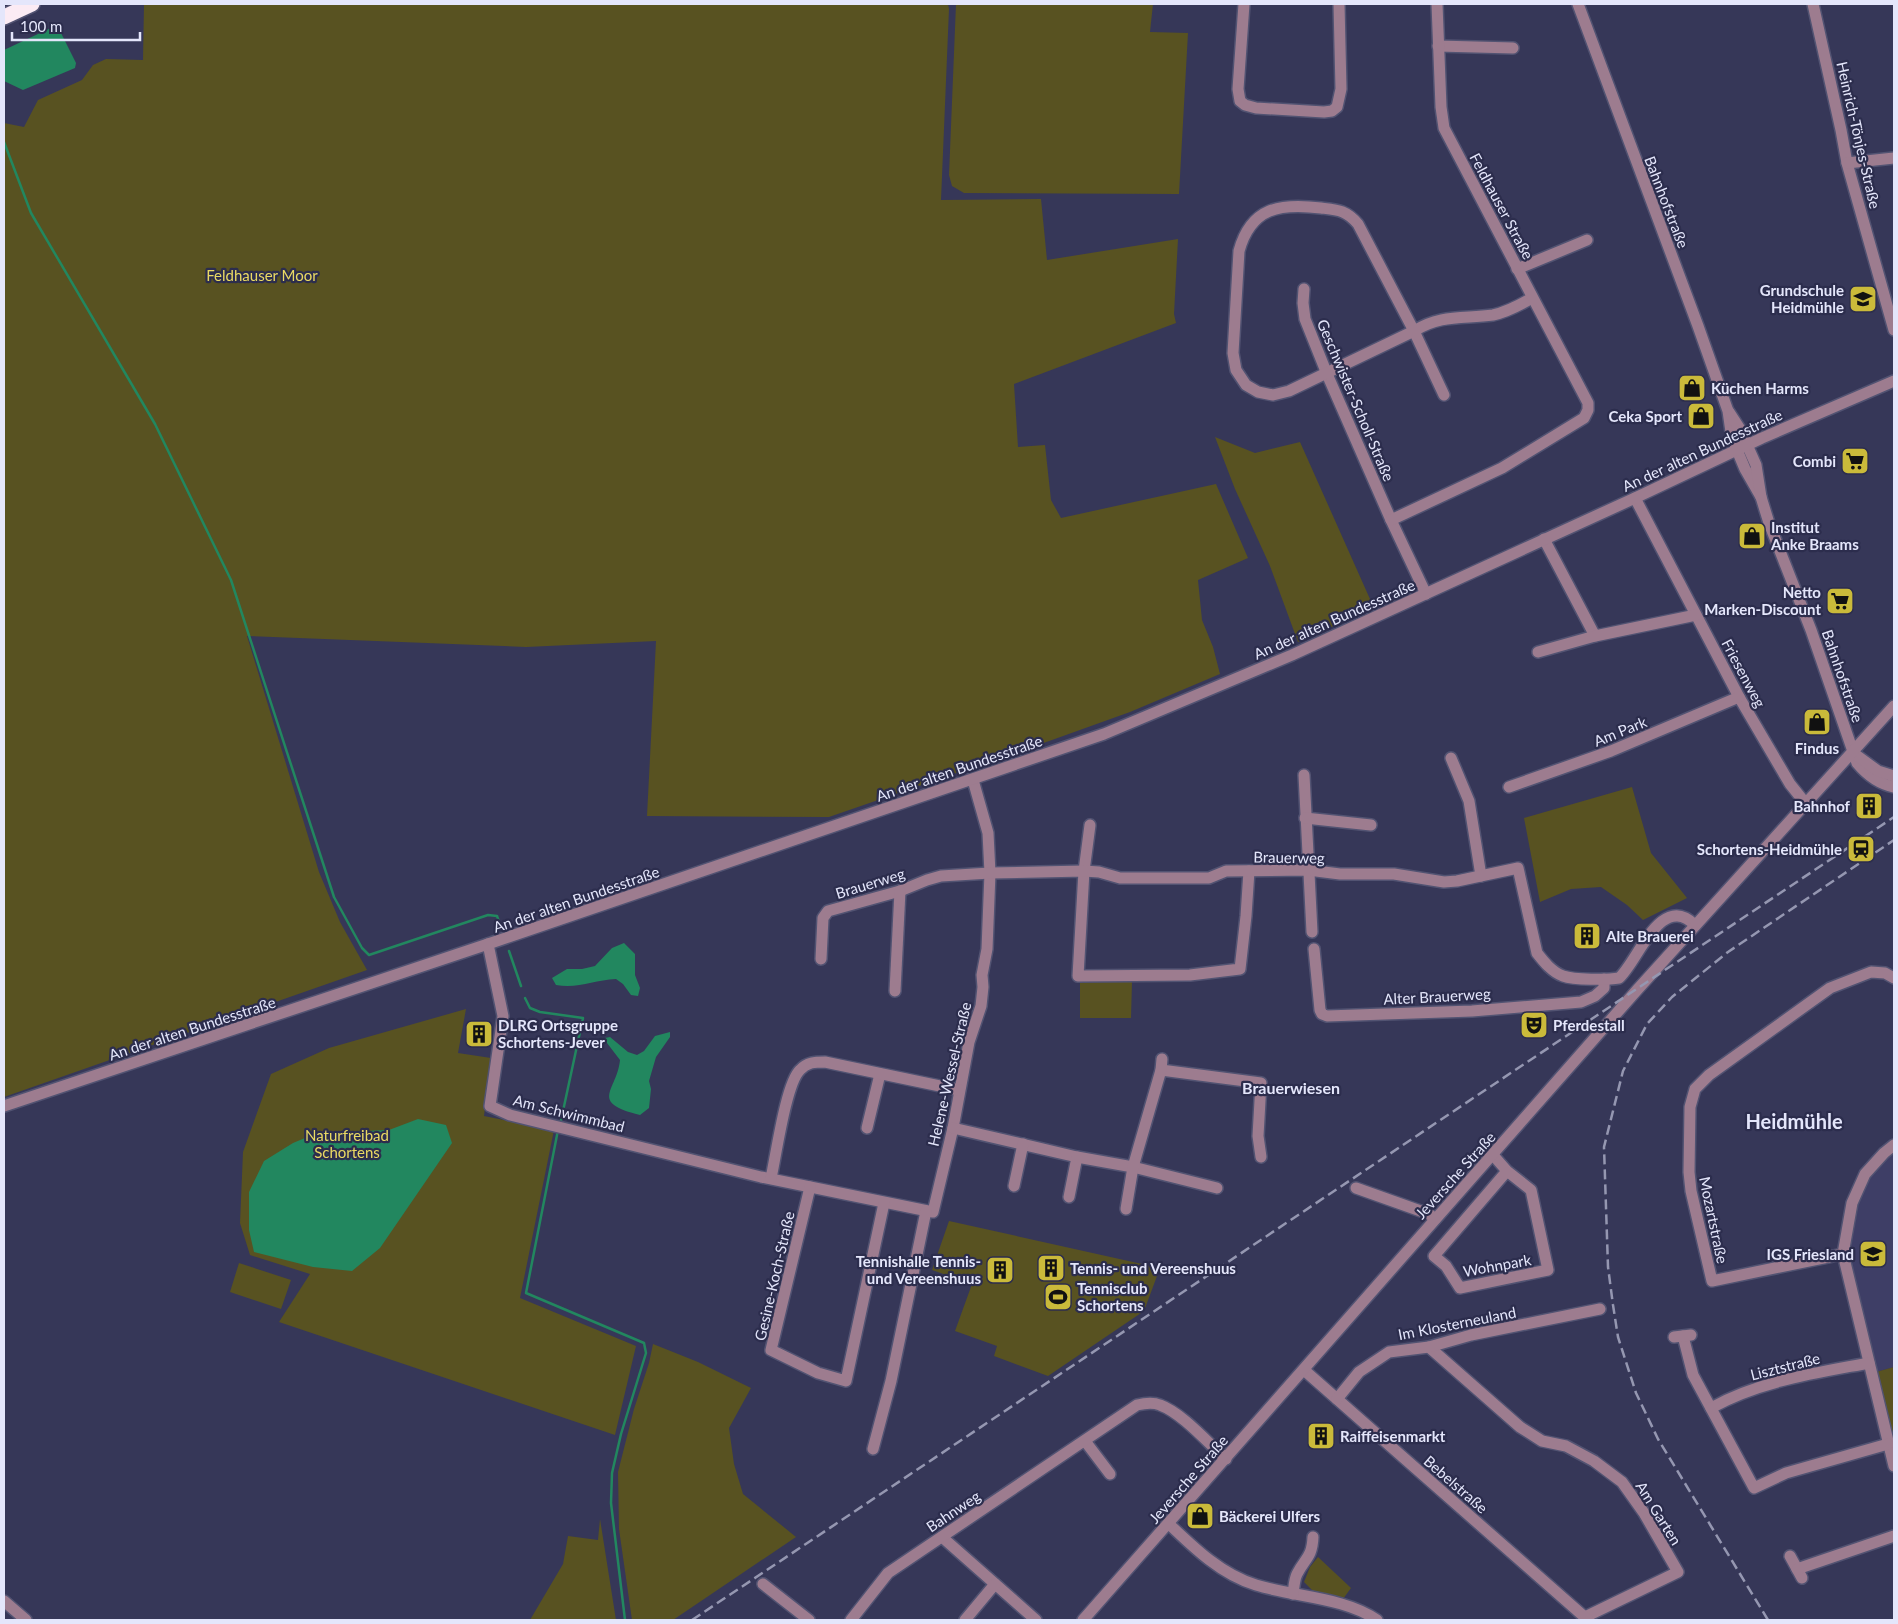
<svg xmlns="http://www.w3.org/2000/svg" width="1898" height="1624" font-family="Lato,sans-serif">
  <rect width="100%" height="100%" fill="#363758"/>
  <path fill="#3e3e66" d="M1894,1151V1367L1876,1372L1851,1265L1852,1242L1859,1202L1872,1173Z"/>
  <g fill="#585221">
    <path d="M144,4H948L949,9L941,200L1041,199L1047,260L1178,239L1174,314L1176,323L1014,384L1018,447L1045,445L1051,500L1061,518L1216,484L1248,558L1198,580L1202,620L1213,647L1220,674L1130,712L1052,740L829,817L647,816L656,641L526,647L247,636L319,872L340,922L367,970L4,1097V123L24,127L38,100L82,80L93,65L106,59L143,60Z"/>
    <path d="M956,4H1153L1150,32L1188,33L1179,194L964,193L952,186L949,175Z"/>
    <path d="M1215,437L1255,453L1300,442L1374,608L1298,642L1270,566L1235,489Z"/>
    <path d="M1632,787L1651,853L1687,898L1643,920L1627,905L1601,887L1571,889L1540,902L1524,818Z"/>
    <path d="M1080,980L1132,981L1131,1018H1080Z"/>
    <path d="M466,1009L458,1053L491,1058L484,1116L554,1130L520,1298L636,1346L615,1435L279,1322L310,1274L250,1255L240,1223L243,1152L271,1074L329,1048Z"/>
    <path d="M949,1221L1160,1268L1144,1311L1048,1376L994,1356L997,1346L955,1331L972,1284L932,1270Z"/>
    <path d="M239,1263L291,1280L281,1309L230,1292Z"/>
    <path d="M653,1344L698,1362L751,1388L729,1428L734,1464L743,1494L796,1537L673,1620H632L619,1529L618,1472L634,1409L649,1363Z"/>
    <path d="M1894,1367V1442L1876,1372Z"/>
    <path d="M600,1519L616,1620H530L563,1564L568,1536L598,1540Z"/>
    <path d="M1318,1557L1351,1588L1343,1599L1314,1592L1304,1582L1310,1567Z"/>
  </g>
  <g fill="#22875f">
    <path d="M57,25L76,63L75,68L23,90L4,81V50Z"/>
    <path d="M624,943L635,954V975L640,988L638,996L631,995L623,984L616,979C594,980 578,989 556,985L552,978L567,969H582L595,966L612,948Z"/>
    <path d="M670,1032V1037L656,1057L649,1081L651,1089L649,1108L640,1115C588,1102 617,1091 620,1060L607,1043L605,1038L610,1037L628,1052L637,1055L644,1051L655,1036Z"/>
    <path d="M418,1119L446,1125L452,1143L380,1248L352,1271L313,1267L254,1252L249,1230V1192L264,1161L293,1143L317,1133L389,1130Z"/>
  </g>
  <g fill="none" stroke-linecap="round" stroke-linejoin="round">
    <g stroke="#22875f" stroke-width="2.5">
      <path d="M4,142L31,213L155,424L231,580L334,897L362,948L369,955L488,915L497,916L501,928"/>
      <path d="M509,951L521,986"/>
      <path d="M525,998L530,1008L540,1012L583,1018L560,1125"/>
      <path d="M558,1130L526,1293L644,1343L646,1353L621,1434L612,1473L611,1503L625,1620"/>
    </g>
    <defs>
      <g id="minor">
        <path d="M1244,4L1238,89L1240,101L1245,105L1256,108L1324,112L1332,111L1337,107L1341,89L1339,4"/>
        <path d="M1578,4L1698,326L1728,411L1731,432L1737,450L1745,469L1761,497"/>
        <path d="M1813,4L1841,130L1847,163L1894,330"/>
        <path d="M1438,46L1513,48"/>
        <path d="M1847,163L1894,158"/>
        <path d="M1517,269L1587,240"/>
        <path d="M1304,289L1303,303L1305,319L1327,374L1391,520L1426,594"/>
        <path d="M1444,395L1414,331L1358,224C1346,210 1338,210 1321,208C1280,203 1251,207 1239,251L1233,353L1236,370L1246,385L1258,392L1273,395L1289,391L1414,331C1441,314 1463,319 1493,315C1507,312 1520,305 1532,298"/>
        <path d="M1729,412L1740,429L1756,465L1761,497L1769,523L1811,630L1857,763C1867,775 1879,784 1894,787"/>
        <path d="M1635,498L1739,697L1790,784L1806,804"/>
        <path d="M1391,520L1502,468L1584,418L1588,410V403L1444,128L1441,107L1437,4"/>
        <path d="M1544,539L1595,636"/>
        <path d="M1538,652L1595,636L1696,615"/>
        <path d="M1856,755L1878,771L1894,776"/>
        <path d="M1451,758L1469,801L1481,876"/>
        <path d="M1304,775L1312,932"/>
        <path d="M1509,787L1611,751L1739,697"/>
        <path d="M1305,818L1371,825"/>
        <path d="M1090,825L1084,871L1078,976L1190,975L1240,969L1246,916L1249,871"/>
        <path d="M488,944L503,1016L490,1106L510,1115L761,1177L933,1212L953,1128L969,1042L981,1006L983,987L982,975L987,949L990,873L988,833L973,780"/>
        <path d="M1314,949L1320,1010L1322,1014L1327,1016L1472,1011L1581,1002L1595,996L1604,988V979"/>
        <path d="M821,959L823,918L828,911L900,891L927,880L941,876L990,873L1084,871L1099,872L1120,878H1209L1226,871L1308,870L1340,874H1394L1444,882L1457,881L1518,868L1537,953C1544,962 1552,972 1563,976C1574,980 1608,980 1619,978C1638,962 1660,891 1695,925"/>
        <path d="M895,991L900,891"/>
        <path d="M1161,1070L1261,1083L1258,1136L1261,1157"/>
        <path d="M4,1106L488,944L1104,734L1292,655L1635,498L1762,438L1894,381"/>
        <path d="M867,1128L880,1074"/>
        <path d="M953,1128L1077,1157L1069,1197"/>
        <path d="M1894,1145L1884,1153L1865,1174L1852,1203L1843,1254L1894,1466"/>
        <path d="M1493,1155L1507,1171L1531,1190L1548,1270L1460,1288L1446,1266L1434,1256L1507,1171"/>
        <path d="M1077,1157L1133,1167L1217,1188"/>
        <path d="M771,1178C776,1156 786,1083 800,1070C807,1062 815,1062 825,1062L959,1090"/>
        <path d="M1014,1186L1023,1144"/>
        <path d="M810,1187L771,1350L818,1373L846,1381L884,1203"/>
        <path d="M1356,1188L1429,1214L1435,1219"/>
        <path d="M1126,1209L1133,1167L1161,1070L1162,1059"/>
        <path d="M1843,1254L1712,1281L1691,1191L1689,1172L1690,1107L1695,1089L1709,1075L1830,988L1871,972L1885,973L1894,978"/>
        <path d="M1683,1336L1693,1375L1754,1488L1786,1473L1888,1444"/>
        <path d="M1674,1337L1691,1335"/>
        <path d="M1429,1347L1520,1427L1542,1441L1566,1446L1594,1461L1622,1482L1644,1513L1678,1572L1585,1617"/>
        <path d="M1304,1370L1588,1620"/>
        <path d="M1337,1399L1359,1372L1389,1352L1429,1347L1471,1335L1600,1309"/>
        <path d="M1711,1408C1759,1381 1816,1373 1869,1363"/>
        <path d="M1085,1441L1110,1474"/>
        <path d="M873,1449L891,1381L926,1211"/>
        <path d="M1169,1524C1194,1548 1222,1575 1256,1585C1294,1597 1344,1597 1377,1620"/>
        <path d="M942,1537L1036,1620"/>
        <path d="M1790,1556L1802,1578"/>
        <path d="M1797,1569L1894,1536"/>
        <path d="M763,1584L809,1620"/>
        <path d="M1293,1594C1294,1588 1294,1580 1297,1574C1305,1558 1312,1558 1313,1537"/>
        <path d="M4,1601L26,1620"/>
        <path d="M851,1620L888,1573L1137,1405C1145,1403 1153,1402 1160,1405C1182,1413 1208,1443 1226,1459"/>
        <path d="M965,1620L995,1584"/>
        <path d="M1083,1620L1637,990L1894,706"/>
      </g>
      <path id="highway" d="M4,17L32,4"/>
    </defs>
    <use href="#minor" stroke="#525372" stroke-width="14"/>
    <use href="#highway" stroke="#525372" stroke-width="18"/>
    <use href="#minor" stroke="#9d7c8f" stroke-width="11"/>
    <use href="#highway" stroke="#fbebf4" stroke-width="15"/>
    <g stroke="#9597b1" stroke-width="2.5" stroke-dasharray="10 5" stroke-linecap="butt">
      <path d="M692,1620L1894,817"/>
      <path d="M1768,1620L1658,1439L1636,1393L1618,1337L1613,1305L1608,1267L1604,1147L1623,1071L1647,1024L1672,997L1728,952L1894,840"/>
    </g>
  </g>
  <defs>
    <symbol id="school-square" viewBox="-11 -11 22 22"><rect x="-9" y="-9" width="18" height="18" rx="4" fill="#caba3a" stroke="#2c2d4d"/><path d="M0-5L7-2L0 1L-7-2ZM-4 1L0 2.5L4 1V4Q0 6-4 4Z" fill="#111"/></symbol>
    <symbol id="shop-square" viewBox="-11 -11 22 22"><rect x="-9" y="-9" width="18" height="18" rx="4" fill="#caba3a" stroke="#2c2d4d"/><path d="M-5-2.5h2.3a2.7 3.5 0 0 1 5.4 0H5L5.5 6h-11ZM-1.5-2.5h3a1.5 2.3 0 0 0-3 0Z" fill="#111"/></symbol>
    <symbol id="supermarket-square" viewBox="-11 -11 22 22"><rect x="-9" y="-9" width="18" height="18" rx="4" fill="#caba3a" stroke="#2c2d4d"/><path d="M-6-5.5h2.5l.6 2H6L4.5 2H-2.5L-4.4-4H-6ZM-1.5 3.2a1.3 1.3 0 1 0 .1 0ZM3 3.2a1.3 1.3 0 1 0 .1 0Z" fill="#111"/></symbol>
    <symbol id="building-square" viewBox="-11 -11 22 22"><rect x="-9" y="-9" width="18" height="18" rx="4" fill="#caba3a" stroke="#2c2d4d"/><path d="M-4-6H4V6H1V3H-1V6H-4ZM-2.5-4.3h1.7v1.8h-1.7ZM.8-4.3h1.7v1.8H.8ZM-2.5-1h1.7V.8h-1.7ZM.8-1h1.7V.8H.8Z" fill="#111"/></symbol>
    <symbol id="station-square" viewBox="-11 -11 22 22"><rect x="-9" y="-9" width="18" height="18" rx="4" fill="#caba3a" stroke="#2c2d4d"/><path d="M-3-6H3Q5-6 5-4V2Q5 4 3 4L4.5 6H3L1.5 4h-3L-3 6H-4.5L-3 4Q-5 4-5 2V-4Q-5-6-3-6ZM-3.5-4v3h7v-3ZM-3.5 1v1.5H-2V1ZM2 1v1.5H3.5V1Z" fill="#111"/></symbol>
    <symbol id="theatre-square" viewBox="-11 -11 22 22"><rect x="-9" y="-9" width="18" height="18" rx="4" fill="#caba3a" stroke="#2c2d4d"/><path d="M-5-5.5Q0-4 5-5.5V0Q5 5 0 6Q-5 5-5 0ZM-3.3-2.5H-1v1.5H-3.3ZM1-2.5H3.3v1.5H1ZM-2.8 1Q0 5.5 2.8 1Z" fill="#111"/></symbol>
    <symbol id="stadium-square" viewBox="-11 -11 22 22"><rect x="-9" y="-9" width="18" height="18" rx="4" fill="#caba3a" stroke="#2c2d4d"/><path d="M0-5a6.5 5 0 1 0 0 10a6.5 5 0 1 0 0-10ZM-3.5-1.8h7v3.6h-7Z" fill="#111"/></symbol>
  </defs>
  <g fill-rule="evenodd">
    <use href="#school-square" x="1847" y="283" width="32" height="32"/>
    <use href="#shop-square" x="1676" y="372" width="32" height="32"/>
    <use href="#shop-square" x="1685" y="400" width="32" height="32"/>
    <use href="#supermarket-square" x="1839" y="445" width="32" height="32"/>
    <use href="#shop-square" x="1736" y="520" width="32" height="32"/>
    <use href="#supermarket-square" x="1824" y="585" width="32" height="32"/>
    <use href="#shop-square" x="1801" y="706" width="32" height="32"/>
    <use href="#building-square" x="1853" y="790" width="32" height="32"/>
    <use href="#station-square" x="1845" y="833" width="32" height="32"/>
    <use href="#building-square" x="1571" y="920" width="32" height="32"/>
    <use href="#theatre-square" x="1518" y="1009" width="32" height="32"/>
    <use href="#building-square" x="463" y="1018" width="32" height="32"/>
    <use href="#school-square" x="1857" y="1238" width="32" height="32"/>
    <use href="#building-square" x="1035" y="1252" width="32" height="32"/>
    <use href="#building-square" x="984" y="1254" width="32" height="32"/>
    <use href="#stadium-square" x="1042" y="1281" width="32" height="32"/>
    <use href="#building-square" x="1305" y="1420" width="32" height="32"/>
    <use href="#shop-square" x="1184" y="1500" width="32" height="32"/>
  </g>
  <g text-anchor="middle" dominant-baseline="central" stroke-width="4.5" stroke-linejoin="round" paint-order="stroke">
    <g font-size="15" fill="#e4e6fb" stroke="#2c2d4d">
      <text transform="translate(1859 135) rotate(77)">Heinrich-Tönjes-Straße</text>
      <text transform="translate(1667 202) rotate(69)">Bahnhofstraße</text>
      <text transform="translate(1502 206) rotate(62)">Feldhauser Straße</text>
      <text transform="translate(1356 400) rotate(67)">Geschwister-Scholl-Straße</text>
      <text transform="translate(1702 450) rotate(-25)">An der alten Bundesstraße</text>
      <text transform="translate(1334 619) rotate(-24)">An der alten Bundesstraße</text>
      <text transform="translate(1744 673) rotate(62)">Friesenweg</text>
      <text transform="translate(1843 676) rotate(71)">Bahnhofstraße</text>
      <text transform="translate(1620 731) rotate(-22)">Am Park</text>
      <text transform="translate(959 768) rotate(-19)">An der alten Bundesstraße</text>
      <text transform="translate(1289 857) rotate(1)">Brauerweg</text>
      <text transform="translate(870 883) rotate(-17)">Brauerweg</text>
      <text transform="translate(576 899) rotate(-19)">An der alten Bundesstraße</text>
      <text transform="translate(1437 996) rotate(-3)">Alter Brauerweg</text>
      <text transform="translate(192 1028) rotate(-18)">An der alten Bundesstraße</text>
      <text transform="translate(949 1074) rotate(-77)">Helene-Wessel-Straße</text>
      <text transform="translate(569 1113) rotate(14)">Am Schwimmbad</text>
      <text transform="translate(1455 1175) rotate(-48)">Jeversche Straße</text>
      <text transform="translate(1714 1220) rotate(78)">Mozartstraße</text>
      <text transform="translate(1497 1265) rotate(-10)">Wohnpark</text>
      <text transform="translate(774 1276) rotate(-77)">Gesine-Koch-Straße</text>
      <text transform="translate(1457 1323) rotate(-11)">Im Klosterneuland</text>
      <text transform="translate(1785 1366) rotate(-14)">Lisztstraße</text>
      <text transform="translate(1188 1479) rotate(-49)">Jeversche Straße</text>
      <text transform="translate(1456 1484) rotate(41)">Bebelstraße</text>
      <text transform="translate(953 1511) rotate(-34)">Bahnweg</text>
      <text transform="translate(1659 1513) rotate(58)">Am Garten</text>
    </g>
    <g font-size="15" fill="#eada63" stroke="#2c2d4d">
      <text x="262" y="275">Feldhauser Moor</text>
      <text x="347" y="1135">Naturfreibad<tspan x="347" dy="17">Schortens</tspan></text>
    </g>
    <g font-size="15" font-weight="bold" fill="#e4e6fb" stroke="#2c2d4d" text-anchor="start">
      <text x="1844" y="290" text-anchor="end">Grundschule<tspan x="1844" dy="17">Heidmühle</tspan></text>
      <text x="1711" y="388">Küchen Harms</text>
      <text x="1682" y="416" text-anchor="end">Ceka Sport</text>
      <text x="1836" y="461" text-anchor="end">Combi</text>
      <text x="1771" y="527">Institut<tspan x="1771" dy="17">Anke Braams</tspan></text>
      <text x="1821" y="592" text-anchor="end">Netto<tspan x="1821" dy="17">Marken-Discount</tspan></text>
      <text x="1817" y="748" text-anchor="middle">Findus</text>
      <text x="1850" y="806" text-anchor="end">Bahnhof</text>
      <text x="1842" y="849" text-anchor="end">Schortens-Heidmühle</text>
      <text x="1606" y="936">Alte Brauerei</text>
      <text x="498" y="1025">DLRG Ortsgruppe<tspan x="498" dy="17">Schortens-Jever</tspan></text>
      <text x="1553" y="1025">Pferdestall</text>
      <text x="1854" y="1254" text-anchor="end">IGS Friesland</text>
      <text x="981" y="1261" text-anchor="end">Tennishalle Tennis-<tspan x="981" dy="17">und Vereenshuus</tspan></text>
      <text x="1070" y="1268">Tennis- und Vereenshuus</text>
      <text x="1077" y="1288">Tennisclub<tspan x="1077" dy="17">Schortens</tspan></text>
      <text x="1340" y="1436">Raiffeisenmarkt</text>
      <text x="1219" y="1516">Bäckerei Ulfers</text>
    </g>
    <g font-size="16" font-weight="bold" fill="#e4e6fb" stroke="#2c2d4d">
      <text x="1291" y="1087">Brauerwiesen</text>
    </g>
    <g font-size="20" font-weight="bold" fill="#e4e6fb" stroke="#2c2d4d">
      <text x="1794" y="1121">Heidmühle</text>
    </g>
  </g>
  <rect width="1898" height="1624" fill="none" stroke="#e4e6fb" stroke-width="10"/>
  <path d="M12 32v8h128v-8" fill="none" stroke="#e4e6fb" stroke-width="2.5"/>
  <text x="20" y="32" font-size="15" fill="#e4e6fb" stroke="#2c2d4d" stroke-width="4" paint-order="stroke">100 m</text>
</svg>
